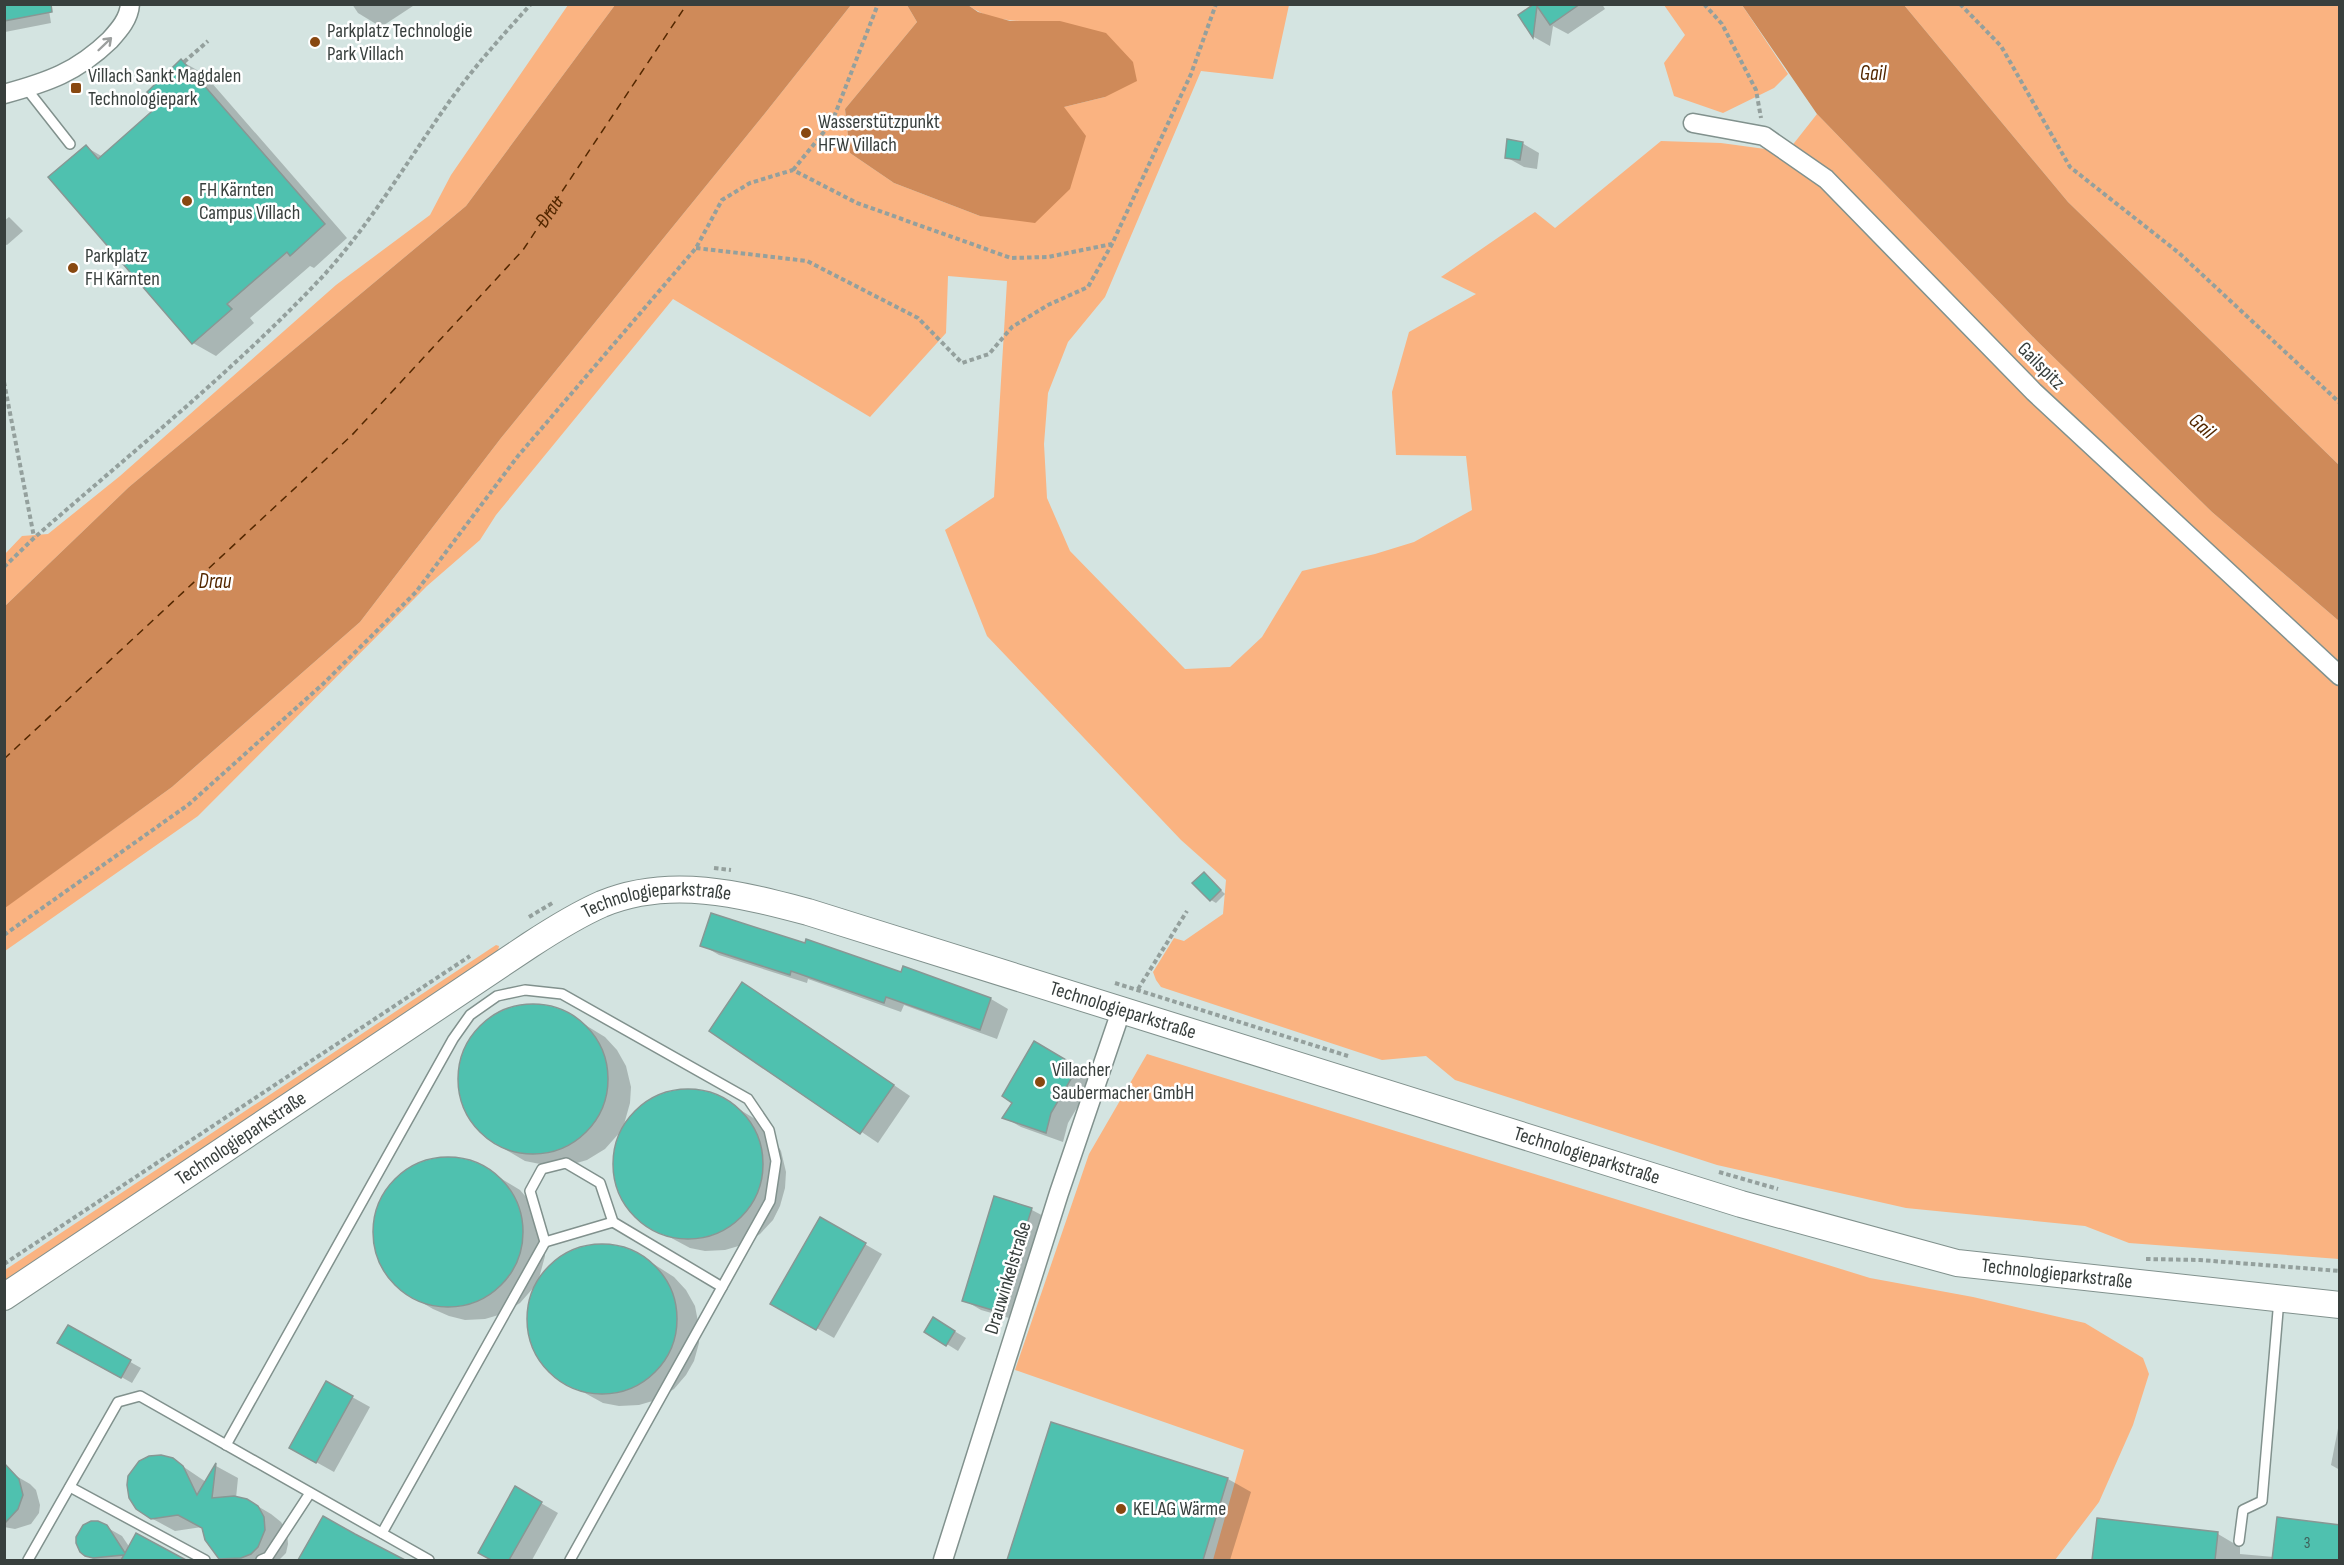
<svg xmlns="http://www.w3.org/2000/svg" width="2344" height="1565" font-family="'Sofia Sans Condensed',sans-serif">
  <rect width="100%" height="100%" fill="#d4e4e1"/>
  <g fill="#fab381">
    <path d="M568,5H615L466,206L129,487L5,606V554L22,536L48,534L120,476L336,285L430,215L451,175Z"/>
    <path d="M851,5H907L917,22L845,109L850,153L894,183L980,216L1064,107L1105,97L1060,21C1029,21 994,25 968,5H1289L1273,79L1201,71L1105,297L1068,342L1048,393L1044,444L1047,498L1070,551L1185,669L1230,667L1262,637L1302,571L1375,554L1414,542L1472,510L1466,456L1396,455L1392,392L1409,332L1476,294L1441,277L1535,212L1555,228L1661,141L1721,143L1787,152L1817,114L2036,340L2212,512L2339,621V1259L2129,1243L2085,1226L1906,1208L1717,1165L1455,1080L1426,1056L1382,1060L1161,987L1156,980L1153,972L1174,938L1184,941L1223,914L1226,880L1181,840L987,636L945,530L994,497L1007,281L948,276L946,333L870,417L673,299L496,515L480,540L427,586L198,816L5,951L4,908L172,787L360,622L501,438L766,112Z"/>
    <path d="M1664,5H1742L1788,74L1774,88L1723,113L1674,96L1664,63L1685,35Z"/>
    <path d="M1904,5H2339V465L2068,202Z"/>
    <path d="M496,945L499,946L498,951L5,1283V1270Z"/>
    <path d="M1147,1054L1870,1278L1973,1297L2085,1323L2143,1358L2149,1374L2133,1425L2099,1502L2055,1560H1213L1244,1450L1015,1370L1089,1154Z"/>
  </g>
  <g fill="#cf8a59">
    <path d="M615,5H851L766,112L501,438L360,622L172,787L5,908V606L129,487L466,206Z"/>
    <path d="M907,5H968L978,12L1010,21H1060L1106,33L1133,62L1137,81L1105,97L1064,107L1086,136L1070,189L1035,223L980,216L894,183L850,153L845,109L917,22Z"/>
    <path d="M1742,5H1904L2068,202L2339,465V621L2212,512L2036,340L1817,114Z"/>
  </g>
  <g fill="#0003">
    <path d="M4,4H48L51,23L5,32Z"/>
    <path d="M352,4H416L381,27L358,13Z"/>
    <path d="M1536,4H1602L1605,9L1568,34L1553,26L1550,46L1534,37L1520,16Z"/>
    <path d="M181,61L204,74L347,238L314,268L310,266L250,318L254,323L216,356L193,343L86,147L103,157L161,106Z"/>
    <path d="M1522,143L1539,153L1537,169L1524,167L1506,157Z"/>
    <path d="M9,217L23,231L7,245L4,244V221Z"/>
    <path d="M1204,874L1225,894L1216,903L1211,900Z"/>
    <path d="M702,945L902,974L904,968L991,999L1008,1009L997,1039L904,1005L901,1012L808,979L807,983L719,955Z"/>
    <path d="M760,994L910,1096L878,1143L711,1030Z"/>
    <path d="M521,1006H539L554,1008L569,1015L605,1037L617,1050L626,1066L631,1087L630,1103L623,1128L636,1112L663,1095L676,1091H694L709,1093L724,1100L760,1122L772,1135L781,1151L786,1172L785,1188L780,1206L773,1220L760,1234L742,1245L725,1250L705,1251L690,1248L649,1226L636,1215L624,1200L618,1184L615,1169L616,1152L621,1131L605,1149L587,1160L570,1165L550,1166L525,1161L501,1147L481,1130L469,1115L463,1099L460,1084L461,1067L465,1052L482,1026L494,1017Z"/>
    <path d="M1034,1043L1094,1079L1068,1123L1063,1142L1021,1127L1005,1118L1014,1103Z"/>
    <path d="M454,1159L469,1162L484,1168L520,1190L532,1204L545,1240V1256L538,1282L550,1266L563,1256L589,1246L608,1245L623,1248L638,1254L674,1277L686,1290L695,1306L699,1327V1343L694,1361L686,1375L674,1389L656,1400L639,1405L619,1406L603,1403L563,1381L550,1370L538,1355L532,1339L529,1324L530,1307L535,1286L520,1303L502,1314L485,1319L465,1320L449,1316L433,1309L409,1295L395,1283L384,1268L378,1253L375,1238L376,1220L380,1206L396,1180L409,1170L422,1163Z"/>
    <path d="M995,1198L1032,1210L1049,1219L1016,1320L981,1310L964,1300Z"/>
    <path d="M821,1219L882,1254L834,1338L773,1303Z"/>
    <path d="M934,1319L966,1338L958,1351L926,1331Z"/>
    <path d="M68,1327L141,1368L132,1383L59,1342Z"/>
    <path d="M327,1383L370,1407L334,1472L291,1448Z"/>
    <path d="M2340,1418V1470L2331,1465Z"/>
    <path d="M1052,1423L1228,1479L1251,1492L1230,1560H1008Z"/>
    <path d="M172,1459L206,1482L216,1466L238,1478L236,1498L247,1500L271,1514L281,1522L287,1532L288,1544L286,1553L279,1560H229L217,1553L202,1527L175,1531L151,1518Z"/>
    <path d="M4,1469L30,1484L36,1490L40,1505L39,1513L31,1524L15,1529L4,1527Z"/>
    <path d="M515,1488L558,1513L532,1560H494L480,1552Z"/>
    <path d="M323,1518L402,1560H304Z"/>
    <path d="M2098,1520L2218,1534L2240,1547V1554L2274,1557L2340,1526V1560H2093Z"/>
    <path d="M106,1527L122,1536L130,1548L137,1535L183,1560H96L86,1555Z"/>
  </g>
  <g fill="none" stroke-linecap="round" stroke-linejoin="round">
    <path stroke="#542800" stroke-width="1.5" stroke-dasharray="8 6" stroke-linecap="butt" id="s1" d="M4,759L352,435L523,250L687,4"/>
  </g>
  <g fill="#4fc1af" stroke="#889794" stroke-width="1.5">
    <path d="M4,4H51L52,12L4,21Z"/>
    <path d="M1534,4H1580L1550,25L1537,6L1533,38L1518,15Z"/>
    <path d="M181,59L325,224L290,256L287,252L227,304L232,309L192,344L48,177L86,145L98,159L159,105L147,92Z"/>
    <path d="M1507,139L1523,142L1520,160L1505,158Z"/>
    <path d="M1204,872L1221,890L1210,901L1192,883Z"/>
    <path d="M711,913L805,943L806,939L901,972L903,966L991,998L980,1030L886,997L884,1003L791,971L790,975L700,946Z"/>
    <path d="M742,982L894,1085L860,1134L709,1031Z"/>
    <circle cx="533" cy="1079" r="75"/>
    <path d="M1034,1041L1078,1067L1051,1113L1046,1133L1002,1118L1012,1103L1002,1096Z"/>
    <circle cx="688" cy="1164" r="75"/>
    <circle cx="448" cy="1232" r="75"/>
    <path d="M994,1196L1032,1208L999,1312L962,1301Z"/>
    <path d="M820,1217L866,1243L816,1330L770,1304Z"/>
    <circle cx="602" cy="1319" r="75"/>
    <path d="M933,1317L955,1331L946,1346L924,1332Z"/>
    <path d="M68,1325L131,1360L121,1378L57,1343Z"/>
    <path d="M326,1381L353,1396L316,1463L289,1448Z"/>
    <path d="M1051,1422L1228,1478L1203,1560H1007Z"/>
    <path d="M161,1455L173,1458L183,1466L197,1495L216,1463L212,1498L234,1496L247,1499L258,1506L264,1517L265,1530L258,1547L251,1554L241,1558L219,1559L205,1540L202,1528L178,1515L151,1519L136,1509L129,1498L127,1485L128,1476L139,1461L149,1456Z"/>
    <path d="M4,1463L19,1479L23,1495L18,1509L4,1524Z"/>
    <path d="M515,1486L542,1502L509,1560H491L478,1553Z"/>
    <path d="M323,1516L355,1534L405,1560H298Z"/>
    <path d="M2277,1517L2340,1525V1560H2272Z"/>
    <path d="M2097,1518L2218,1532L2215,1560H2092Z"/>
    <path d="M91,1521H98L107,1525L125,1553L136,1533L186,1560H121L124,1555L93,1558L85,1556L80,1552L76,1543V1537L83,1525Z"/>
  </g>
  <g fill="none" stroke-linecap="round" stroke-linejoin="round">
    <defs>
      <g id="lane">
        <path d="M26,88L70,144"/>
        <path d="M545,1242L613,1222"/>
        <path d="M226,1445L453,1039L470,1015L497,996L525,990L562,994L748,1099L769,1130L776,1161L770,1201L570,1560"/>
        <path d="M70,1487L205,1560"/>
        <path d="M382,1533L545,1242L530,1191L542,1169L566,1163L600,1183L613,1222L722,1287"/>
        <path d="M2239,1541L2243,1510L2262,1501L2279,1299"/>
        <path d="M28,1560L118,1402L140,1396L429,1560"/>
        <path d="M261,1560L268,1557L310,1493"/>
      </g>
      <g id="street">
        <path d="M4,94C48,82 77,72 110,40C119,30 129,19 130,4"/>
        <path d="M1693,123L1764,136L1826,179L2034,392L2340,676"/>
        <path d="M943,1560L1059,1193L1121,1011"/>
      </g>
      <g id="secondary">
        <path id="s2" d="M4,1297L530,945C553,930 577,915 602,904C670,876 740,894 808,912L1741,1204L1957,1263L2340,1305"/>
      </g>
    </defs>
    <use href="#lane" stroke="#81918d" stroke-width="12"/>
    <use href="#street" stroke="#81918d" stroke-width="21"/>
    <use href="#secondary" stroke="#81918d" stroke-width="28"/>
    <g stroke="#94a09d" stroke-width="4" stroke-dasharray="4.5 3" stroke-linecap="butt">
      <path d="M1704,4L1722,24L1756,90L1761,118"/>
      <path d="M1960,4L2001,46L2070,167L2179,253L2340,403"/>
      <path d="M184,62L208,41"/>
      <path d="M793,170L832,122L878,4"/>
      <path d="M696,248L807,261L918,318L962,363L989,354L1012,327L1048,305L1088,287L1112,244L1191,74L1216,4"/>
      <path d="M4,382L34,537"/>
      <path d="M4,567L34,538C132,452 235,370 324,275C372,222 408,160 449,102C474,67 502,36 531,4"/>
      <path d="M714,868L731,870"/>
      <path d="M529,917L554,902"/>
      <path d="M4,935L188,805L323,684L416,592L518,456L696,248L722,200L750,183L793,170L857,203L1011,258L1048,257L1112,244"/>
      <path d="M1115,983L1348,1056"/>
      <path d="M1138,989L1187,911"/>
      <path d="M1719,1172L1778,1189"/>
      <path d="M2146,1259L2200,1260L2340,1271"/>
      <path d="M4,1264L470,956"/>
    </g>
    <use href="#lane" stroke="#fff" stroke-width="9"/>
    <use href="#street" stroke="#fff" stroke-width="18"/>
    <use href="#secondary" stroke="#fff" stroke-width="26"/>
  </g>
  <defs><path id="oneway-shaft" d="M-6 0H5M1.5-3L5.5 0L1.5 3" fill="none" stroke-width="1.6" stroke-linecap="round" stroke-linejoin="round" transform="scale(1.5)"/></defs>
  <use stroke="#9c9f9e" href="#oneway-shaft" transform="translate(105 44) rotate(-44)"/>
  <g fill="#884810" stroke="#fff" stroke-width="2">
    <circle cx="315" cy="42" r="6"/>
    <rect x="70" y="82" width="12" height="12" rx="3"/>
    <circle cx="806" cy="133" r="6"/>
    <circle cx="187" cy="201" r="6"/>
    <circle cx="73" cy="268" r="6"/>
    <circle cx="1040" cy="1082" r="6"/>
    <circle cx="1121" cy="1509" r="6"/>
  </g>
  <g text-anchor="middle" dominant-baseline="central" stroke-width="5" stroke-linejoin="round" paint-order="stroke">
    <g font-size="16" fill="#3e605a">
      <text x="2307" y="1543">3</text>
    </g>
    <g font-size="20" fill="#383f3d" stroke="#fff" text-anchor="start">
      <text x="327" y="31">Parkplatz Technologie<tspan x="327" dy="23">Park Villach</tspan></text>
      <text x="88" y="76">Villach Sankt Magdalen<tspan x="88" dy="23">Technologiepark</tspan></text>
      <text x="818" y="122">Wasserstützpunkt<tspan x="818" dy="23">HFW Villach</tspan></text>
      <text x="199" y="190">FH Kärnten<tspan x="199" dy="23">Campus Villach</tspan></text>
      <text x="85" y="256">Parkplatz<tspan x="85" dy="23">FH Kärnten</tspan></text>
      <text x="1052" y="1070">Villacher<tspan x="1052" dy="23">Saubermacher GmbH</tspan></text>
      <text x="1133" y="1509">KELAG Wärme</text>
    </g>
    <g font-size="20" fill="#383f3d" stroke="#fff">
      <text transform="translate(2041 366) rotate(45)">Gailspitz</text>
      <text stroke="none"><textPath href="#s2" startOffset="771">Technologieparkstraße</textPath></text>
      <text stroke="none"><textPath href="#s2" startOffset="1256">Technologieparkstraße</textPath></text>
      <text stroke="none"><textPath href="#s2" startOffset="285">Technologieparkstraße</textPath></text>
      <text stroke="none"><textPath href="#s2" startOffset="1742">Technologieparkstraße</textPath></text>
      <text stroke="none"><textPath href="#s2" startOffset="2228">Technologieparkstraße</textPath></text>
      <text transform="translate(1008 1278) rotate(-73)">Drauwinkelstraße</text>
    </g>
    <g font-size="21" font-style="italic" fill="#542800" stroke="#fff">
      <text x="1873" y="73">Gail</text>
      <text stroke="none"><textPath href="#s1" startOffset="774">Drau</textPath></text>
      <text transform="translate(2202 426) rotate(42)">Gail</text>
      <text x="215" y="581">Drau</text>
    </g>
  </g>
  <rect width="2344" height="1565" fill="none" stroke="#383f3d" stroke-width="12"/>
</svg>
